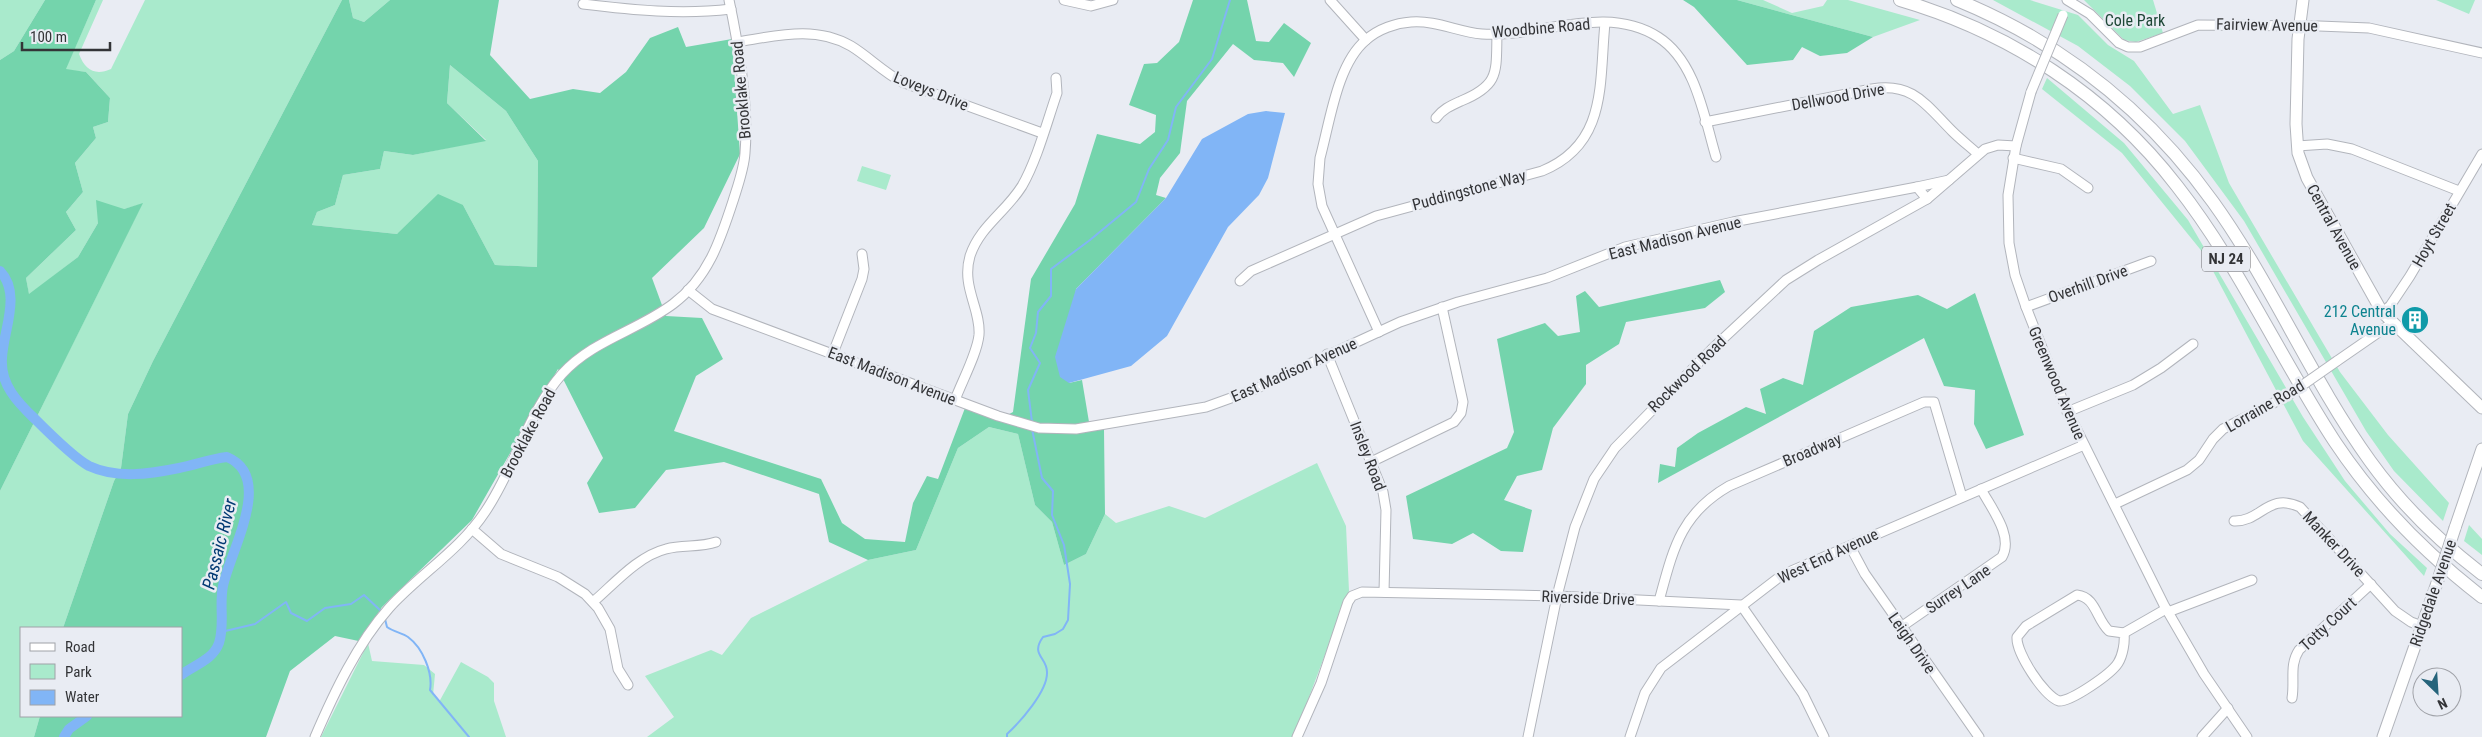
<svg xmlns="http://www.w3.org/2000/svg" width="2482" height="737" font-family="'Roboto Condensed',sans-serif">
  <rect width="100%" height="100%" fill="#e9ecf3"/>
  <g fill="#a9eacc">
    <path d="M0,0H45L14,51L0,60Z"/>
    <path d="M96,0H103L79,54C85,70 95,76 111,69L145,0H342L153,361L128,414L121,468L114,481L63,628H21V716H40L34,737H0V491L142,204L124,209L98,223L78,257L29,295L26,278L76,230L66,212L83,192L75,163L96,138L93,127L108,122L110,98L86,72L65,70Z"/>
    <path d="M349,0H390L364,22L353,18Z"/>
    <path d="M1737,0H1763L1792,13L1823,6L1827,0H1848L1920,20L1873,37Z"/>
    <path d="M1993,0H2030L2078,15L2108,45L2134,61L2173,114L2200,105L2229,183L2340,372L2388,435L2449,503L2443,521L2394,471L2366,431L2244,221L2185,141L2130,86L2078,46Z"/>
    <path d="M2084,0H2153L2163,33L2136,42L2124,40Z"/>
    <path d="M2436,0H2475L2469,14Z"/>
    <path d="M450,65L506,111L538,161L537,267L495,265L463,205L397,234L312,225L317,212L335,205L343,175L380,169L384,151L413,155L486,140L447,103Z"/>
    <path d="M2047,78L2124,143L2188,220L2303,417L2345,481L2390,534L2427,568L2424,576L2303,441L2204,254L2122,153L2042,89Z"/>
    <path d="M862,166L891,175L886,190L857,181Z"/>
    <path d="M989,427L1018,434L1035,505L1052,522L1064,565L1086,554L1105,514L1116,523L1169,506L1205,518L1317,463L1346,526L1349,591L1294,737H647L674,717L645,676L711,650L722,655L751,618L868,560L916,550L958,448Z"/>
    <path d="M2469,525L2482,539V555L2464,541Z"/>
    <path d="M368,643L372,661L424,665L435,674L433,695L439,702L461,662L488,677L494,683V701L506,737H321Z"/>
  </g>
  <g fill="#74d4ac" fill-rule="evenodd">
    <path d="M45,0H96L66,69L86,72L110,98L108,122L93,127L96,138L75,163L83,192L66,212L76,230L26,278L29,294L78,257L98,223L96,200L124,209L143,203L0,491V60L14,51Z"/>
    <path d="M342,0H349L353,18L364,22L390,0H499L490,55L530,99L573,89L600,93L626,72L650,38L678,27L686,47L732,39L740,154L704,228L652,278L666,316L702,318L723,359L696,376L674,431L821,479L842,523L865,539L905,542L913,503L927,476L938,479L965,408L1002,418L1013,412L1031,279L1075,204L1097,134L1140,144L1155,132L1156,115L1129,105L1144,64L1157,63L1179,42L1193,0H1247L1256,41L1269,42L1284,23L1311,43L1294,77L1283,63L1254,60L1233,44L1187,101L1180,153L1160,178L1156,195L1166,198L1076,289L1069,383L1082,380L1089,422L1104,430L1105,514L1086,554L1064,565L1052,522L1035,505L1018,434L989,427L958,448L916,550L868,560L829,542L819,494L724,462L666,470L635,508L599,513L587,483L603,458L558,369L472,520L382,607L378,613L368,643L335,636L290,671L266,737H34L40,716H181V628H63L114,481L121,468L128,414L153,361ZM450,65L506,111L538,161L537,267L495,265L463,205L438,194L397,234L312,225L317,212L335,205L343,175L380,169L384,151L413,155L486,141L447,103Z"/>
    <path d="M1683,0H1737L1873,37L1847,53L1820,56L1802,47L1793,60L1747,65L1694,7Z"/>
    <path d="M1720,280L1725,292L1705,308L1626,322L1619,344L1586,365V384L1553,428L1542,470L1517,476L1504,500L1532,510L1523,552L1501,551L1473,533L1452,544L1413,539L1406,496L1507,448L1514,432L1497,339L1545,323L1558,336L1580,332L1576,296L1585,291L1599,307Z"/>
    <path d="M1975,293L2024,435L1986,449L1974,424L1975,390L1944,386L1924,338L1658,483L1660,464L1675,467L1677,448L1698,433L1746,407L1766,414L1760,389L1783,378L1803,385L1814,331L1851,307L1918,295L1947,309Z"/>
  </g>
  <path fill="#81b5f6" d="M1266,111L1285,113L1268,178L1259,195L1228,227L1167,336L1131,366L1069,383L1060,377L1055,357L1076,289L1166,198L1202,139L1248,114Z"/>
  <g fill="none" stroke-linecap="round" stroke-linejoin="round">
    <g stroke="#81b5f6" stroke-width="2">
      <path d="M1032,422L1028,390L1040,363L1030,348L1036,333L1038,312L1051,296V269L1090,240L1136,202L1149,169L1168,140L1176,107L1212,59L1230,0"/>
      <path d="M385,619L387,627C394,632 402,633 408,637C423,648 433,673 430,690L469,737"/>
      <path d="M221,632L255,624L286,602L291,613L307,621L325,608L351,604L364,595L382,612"/>
      <path d="M1007,737V734C1020,722 1048,691 1047,672C1047,657 1030,655 1043,637L1055,634L1063,629L1068,620L1070,584L1064,545L1052,515L1053,491L1042,478L1032,429"/>
    </g>
    <g stroke="#81b5f6" stroke-width="10">
      <path d="M0,271C22,294 3,331 2,358C0,384 17,402 35,419C48,432 74,458 89,466C117,479 150,474 179,468C195,465 210,459 227,457C275,477 230,551 223,586C219,604 225,625 219,643C213,660 194,665 181,675"/>
      <path d="M64,737L69,729L87,716"/>
    </g>
    <defs>
      <g id="minor">
        <path d="M1064,0L1091,6L1113,0"/>
        <path d="M1330,0L1366,40"/>
        <path d="M2067,0L2090,14L2119,43L2128,47H2140L2198,25L2319,26L2369,28L2482,53"/>
        <path d="M583,4C633,10 681,15 731,9"/>
        <path d="M737,42C776,36 815,25 851,46C869,57 883,72 902,82L1042,133"/>
        <path d="M2031,92L2016,146L2008,195L2009,243L2015,275L2026,307L2065,406L2164,605L2204,674L2247,737"/>
        <path d="M1436,118C1443,109 1450,106 1461,101C1500,85 1496,72 1497,34"/>
        <path d="M1705,122L1872,89C1913,82 1926,105 1952,131C1960,139 1969,146 1978,154"/>
        <path d="M2297,146L2327,144L2352,149L2459,191"/>
        <path d="M2013,158L2061,169L2088,188"/>
        <path d="M1917,187L1949,180"/>
        <path d="M1240,281L1251,271L1376,216L1542,171C1608,144 1599,83 1605,23"/>
        <path d="M688,290L712,309L998,416L1039,428L1076,429L1206,407L1253,390L1400,322L1458,302L1547,278L1625,247L1733,222L1917,187L1927,199"/>
        <path d="M2026,307L2151,261"/>
        <path d="M2382,312L2390,306L2410,276L2482,154"/>
        <path d="M1379,332L1322,206L1318,184L1320,158C1330,122 1337,64 1366,40C1378,29 1396,23 1411,22C1436,20 1458,32 1482,34C1539,38 1605,3 1658,37C1696,61 1704,117 1716,157"/>
        <path d="M833,353L862,279L864,269L862,254"/>
        <path d="M1327,354L1383,492L1386,510L1384,592"/>
        <path d="M2337,361L2392,323"/>
        <path d="M955,400C962,381 977,354 979,335C981,309 961,287 970,256C980,226 1006,212 1022,186C1037,160 1047,122 1057,93L1056,78"/>
        <path d="M2067,412L2133,385L2161,368L2193,344"/>
        <path d="M1371,462L1454,422L1461,413L1463,402L1442,307"/>
        <path d="M2115,504L2187,470L2199,460L2213,439L2223,429L2287,396"/>
        <path d="M2234,521C2261,522 2268,492 2300,507L2395,611L2411,622L2422,626"/>
        <path d="M472,529L501,554L558,577L585,594L598,608L610,629L618,669L628,685"/>
        <path d="M1850,546L1865,574L1979,737"/>
        <path d="M2077,595C2096,597 2096,619 2109,631L2124,633C2125,642 2123,655 2118,663C2111,674 2072,701 2059,701C2044,696 2016,653 2017,637L2026,626Z"/>
        <path d="M1659,601C1673,550 1680,514 1729,486L1924,402H1934L1962,497"/>
        <path d="M593,602C614,584 638,556 666,549C683,544 699,548 716,542"/>
        <path d="M2168,612L2252,580"/>
        <path d="M1901,627L2002,557C2014,536 1991,508 1981,489"/>
        <path d="M2124,633L2166,609"/>
        <path d="M2292,698C2295,681 2289,665 2299,650L2371,584"/>
        <path d="M315,737C334,693 357,644 389,608C420,574 460,550 485,512C515,468 527,414 562,374C593,340 637,331 673,304C708,278 720,241 733,201C738,185 744,169 745,153C749,105 739,47 729,0"/>
        <path d="M1297,737L1321,683L1348,602L1352,596L1362,592L1557,596L1741,605L1803,694L1824,737"/>
        <path d="M1528,737L1557,596L1575,527L1594,479L1615,448L1712,349L1786,280L1818,260L1927,199L1985,149L1998,145L2016,146"/>
        <path d="M1630,737L1645,693L1661,668L1782,575L2084,445"/>
        <path d="M2202,737L2228,708"/>
      </g>
      <g id="major">
        <path d="M2303,0L2298,39L2296,124L2298,153L2307,178L2382,312L2482,408"/>
        <path d="M2455,528L2482,449"/>
        <path d="M2383,737L2437,583"/>
      </g>
      <g id="highway">
        <path d="M1900,0C2009,32 2107,95 2177,186C2239,265 2280,358 2335,442C2375,502 2425,553 2482,597"/>
        <path d="M1957,0C2062,43 2147,110 2213,202C2272,284 2311,379 2370,461C2401,504 2440,542 2482,574"/>
      </g>
    </defs>
    <use href="#minor" stroke="#b2b5bc" stroke-width="11"/>
    <use href="#major" stroke="#b2b5bc" stroke-width="13"/>
    <use href="#highway" stroke="#b2b5bc" stroke-width="14"/>
    <use href="#minor" stroke="#fff" stroke-width="9"/>
    <use href="#major" stroke="#fff" stroke-width="11"/>
    <use href="#highway" stroke="#fff" stroke-width="12"/>
    <defs>
      <g id="minor-bridge">
        <path d="M2031,92L2063,15"/>
        <path d="M2287,396L2337,361"/>
      </g>
      <path id="major-bridge" d="M2437,583L2455,528"/>
    </defs>
    <use href="#minor-bridge" stroke="#b2b5bc" stroke-width="11" stroke-linecap="butt"/>
    <use href="#major-bridge" stroke="#b2b5bc" stroke-width="13" stroke-linecap="butt"/>
    <use href="#minor-bridge" stroke="#fff" stroke-width="9"/>
    <use href="#major-bridge" stroke="#fff" stroke-width="11"/>
  </g>
  <defs>
    <symbol id="building-disc" viewBox="-11 -11 22 22"><circle r="9.5" fill="#0f9aa8" stroke="#e9ecf3"/><path d="M-4-6H4V6H1V3H-1V6H-4ZM-2.5-4.3h1.7v1.8h-1.7ZM.8-4.3h1.7v1.8H.8ZM-2.5-1h1.7V.8h-1.7ZM.8-1h1.7V.8H.8Z" fill="#fff"/></symbol>
  </defs>
  <g fill-rule="evenodd">
    <use href="#building-disc" x="2399" y="304" width="32" height="32"/>
  </g>
  <g text-anchor="middle" dominant-baseline="central" stroke-width="5" stroke-linejoin="round" paint-order="stroke">
    <rect fill="#e9ecf3" stroke="#6a6b6f" stroke-width="1" x="2202" y="246.5" width="48" height="25" rx="4"/>
    <g font-size="15" font-weight="bold" fill="#333437">
      <text x="2226" y="259">NJ 24</text>
    </g>
    <g font-size="16" fill="#1d4736" stroke="#e9ecf3">
      <text x="2135" y="20">Cole Park</text>
    </g>
    <g font-size="16" fill="#333437" stroke="#e9ecf3">
      <text transform="translate(2267 25) rotate(1)">Fairview Avenue</text>
      <text transform="translate(1541 28) rotate(-5)">Woodbine Road</text>
      <text transform="translate(741 90) rotate(-95)">Brooklake Road</text>
      <text transform="translate(931 91) rotate(22)">Loveys Drive</text>
      <text transform="translate(1838 97) rotate(-10)">Dellwood Drive</text>
      <text transform="translate(1469 190) rotate(-15)">Puddingstone Way</text>
      <text transform="translate(2334 227) rotate(61)">Central Avenue</text>
      <text transform="translate(2434 235) rotate(-60)">Hoyt Street</text>
      <text transform="translate(1675 238) rotate(-14)">East Madison Avenue</text>
      <text transform="translate(2088 284) rotate(-20)">Overhill Drive</text>
      <text transform="translate(1294 370) rotate(-24)">East Madison Avenue</text>
      <text transform="translate(1687 374) rotate(-44)">Rockwood Road</text>
      <text transform="translate(892 376) rotate(21)">East Madison Avenue</text>
      <text transform="translate(2057 383) rotate(67)">Greenwood Avenue</text>
      <text transform="translate(2265 406) rotate(-30)">Lorraine Road</text>
      <text transform="translate(528 433) rotate(-62)">Brooklake Road</text>
      <text transform="translate(1812 450) rotate(-23)">Broadway</text>
      <text transform="translate(1368 456) rotate(69)">Insley Road</text>
      <text transform="translate(2334 544) rotate(47)">Manker Drive</text>
      <text transform="translate(1828 556) rotate(-25)">West End Avenue</text>
      <text transform="translate(1958 589) rotate(-34)">Surrey Lane</text>
      <text transform="translate(2433 593) rotate(-71)">Ridgedale Avenue</text>
      <text transform="translate(1588 598) rotate(2)">Riverside Drive</text>
      <text transform="translate(2328 624) rotate(-43)">Totty Court</text>
      <text transform="translate(1912 643) rotate(55)">Leigh Drive</text>
    </g>
    <g font-size="16" fill="#0d838f" stroke="#e9ecf3" text-anchor="end">
      <text x="2396" y="311">212 Central<tspan x="2396" dy="18">Avenue</tspan></text>
    </g>
    <g font-size="18" font-style="italic" fill="#033a73" stroke="#e9ecf3">
      <text transform="translate(219 544) rotate(-76)">Passaic River</text>
    </g>
  </g>
  <rect x="20" y="627" width="162" height="90" fill="#e9ecf3" stroke="#a0a2a8"/>
  <rect x="30" y="643" width="25" height="8" fill="#ffffff" stroke="#a0a2a8"/>
  <text x="65" y="652" font-size="15" fill="#333437">Road</text>
  <rect x="30" y="664" width="25" height="15" fill="#a9eacc" stroke="#a0a2a8"/>
  <text x="65" y="677" font-size="15" fill="#333437">Park</text>
  <rect x="30" y="690" width="25" height="15" fill="#81b5f6" stroke="#a0a2a8"/>
  <text x="65" y="702" font-size="15" fill="#333437">Water</text>
  <g transform="translate(2437 692) rotate(155)"><circle r="24" fill="#e9ecf3" stroke="#a0a2a8"/>
  <path d="M0-4L9 19L0 12L-9 19Z" fill="#26647b"/>
  <text y="-8" font-size="14" font-weight="bold" text-anchor="middle" fill="#333437">N</text>
  </g>
  <path d="M22 42v8h88v-8" fill="none" stroke="#333437" stroke-width="2.5"/>
  <text x="30" y="42" font-size="15" fill="#333437" stroke="#e9ecf3" stroke-width="4" paint-order="stroke">100 m</text>
</svg>
